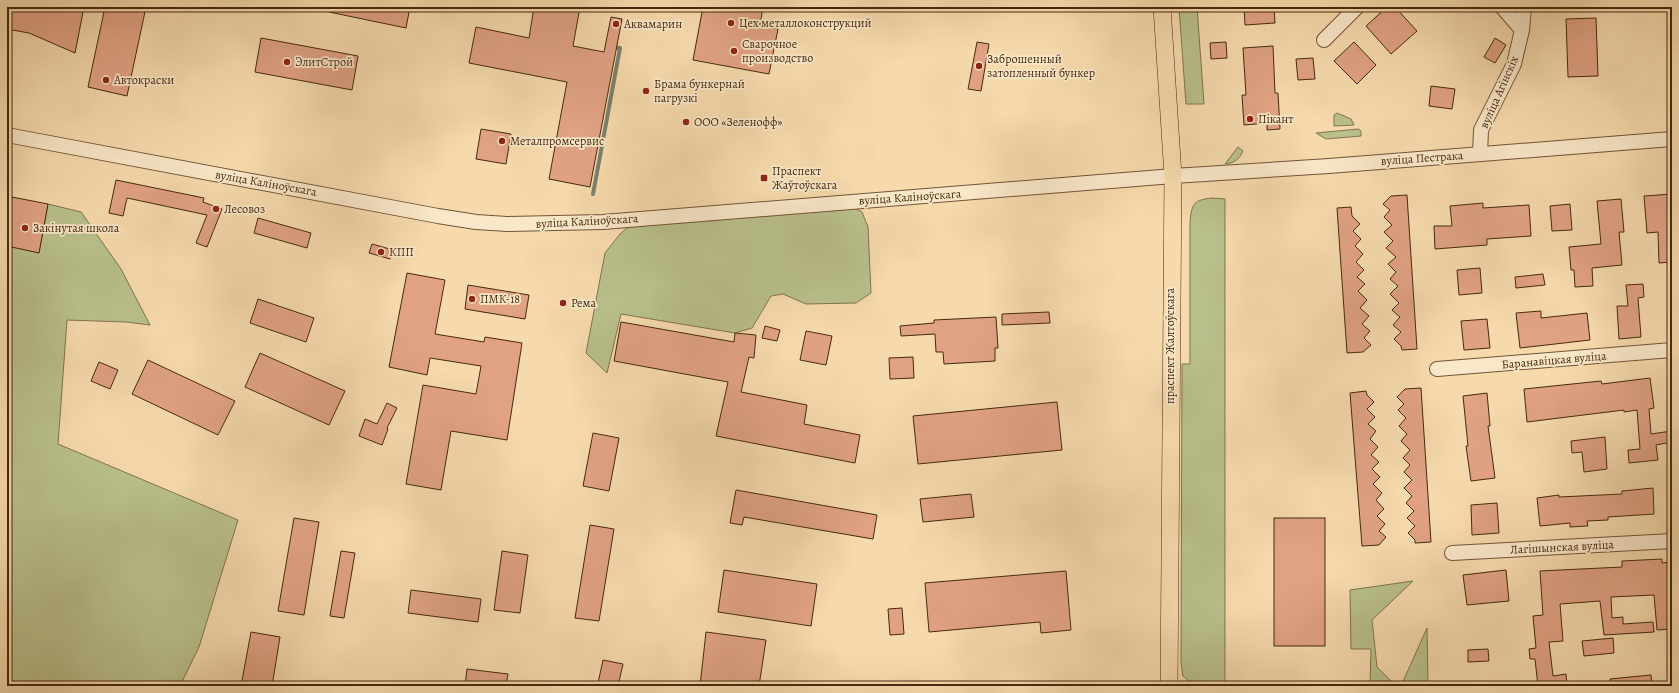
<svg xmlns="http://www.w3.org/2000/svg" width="1679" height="693" font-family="Alegreya,serif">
  <rect width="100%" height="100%" fill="#f6daac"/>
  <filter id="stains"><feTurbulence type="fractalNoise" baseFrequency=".005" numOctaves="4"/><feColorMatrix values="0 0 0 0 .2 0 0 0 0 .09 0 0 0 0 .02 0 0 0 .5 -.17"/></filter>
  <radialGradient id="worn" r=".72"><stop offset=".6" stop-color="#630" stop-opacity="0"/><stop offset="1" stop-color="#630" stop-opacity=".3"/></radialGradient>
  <g fill="#b9c08c" stroke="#80744e">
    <path d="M1179,7H1197L1204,104H1186Z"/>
    <path d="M1337,113L1351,119L1354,125L1334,126V115Z"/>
    <path d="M1358,129L1361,131V136L1326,139L1316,133Z"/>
    <path d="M1238,147L1243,151C1239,160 1234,163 1225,164Z"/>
    <path d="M1212,198L1225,199V686H1198L1194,685L1183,676L1181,663L1182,364H1190V221C1192,203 1194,200 1212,198Z"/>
    <path d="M48,204L81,212L121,269L150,325L126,322L67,320L58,444L238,520L199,647L180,686H7V246L39,252Z"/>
    <path d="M853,207L862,212L868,227L871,293L856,303L806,304L783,294L771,296L752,328L735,333L621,314L607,373L586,353L605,253L620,234L627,228L638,225Z"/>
    <path d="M1413,581L1372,620L1377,667L1396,686H1370L1371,649H1351L1350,590Z"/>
    <path d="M1427,628L1428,686H1401Z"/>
  </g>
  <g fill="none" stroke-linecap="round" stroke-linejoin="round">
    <path stroke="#7b806c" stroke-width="4" d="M593,194L620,48L612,47"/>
  </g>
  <g fill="#e0a283" stroke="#472810">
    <path d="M7,7H84L75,53L29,33L7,29Z"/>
    <path d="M105,7H146L127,96L88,87Z"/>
    <path d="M329,7H410L406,28L329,12Z"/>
    <path d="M534,7H580L573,46L604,52L611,17L622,19L590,187L549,179L567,82L469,63L476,27L529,38Z"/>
    <path d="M703,7H763L760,25L778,29L769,74L693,60Z"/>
    <path d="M1244,7H1274L1275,23L1245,25Z"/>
    <path d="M1387,7H1395L1417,31L1391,54L1366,26Z"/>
    <path d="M1596,18L1598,76L1568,77L1566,19Z"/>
    <path d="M261,38L358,56L352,90L255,72Z"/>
    <path d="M1495,38L1506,45L1495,63L1484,57Z"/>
    <path d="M977,42L989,44L981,91L968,89Z"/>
    <path d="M1226,42L1227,58L1211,59L1210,43Z"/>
    <path d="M1354,42L1376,65L1357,84L1334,61Z"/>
    <path d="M1273,46L1275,93H1278L1280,129L1267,130V123L1244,125L1242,95H1246L1243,48Z"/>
    <path d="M1313,58L1315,79L1298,80L1296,59Z"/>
    <path d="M1431,86L1455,89L1452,109L1429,106Z"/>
    <path d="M481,129L511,134L506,164L476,159Z"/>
    <path d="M116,180L204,198L203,202L222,209L207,247L196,243L207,215L127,198L123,216L109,213Z"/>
    <path d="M1672,194V262L1659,263L1658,232L1647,233L1644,196Z"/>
    <path d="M1407,195L1417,349L1402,350L1401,346L1394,339L1401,332L1393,325L1400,317L1392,310L1399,303L1390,294L1398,286L1390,279L1396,272L1388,264L1396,257L1386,248L1393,241L1384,232L1392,225L1384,217L1390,210L1383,204L1391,196Z"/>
    <path d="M12,197L48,204L39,253L7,246V209L9,210Z"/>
    <path d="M1621,199L1624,232H1619L1622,265L1592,268L1593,286L1575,287L1574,270H1571L1569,247L1601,244L1597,201Z"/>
    <path d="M1483,203V208L1529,205L1531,236L1487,239V245L1435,249L1434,226H1452L1450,206Z"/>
    <path d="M1570,204L1572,230L1552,231L1550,206Z"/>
    <path d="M1351,207L1352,216L1360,224L1353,231L1361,239L1355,246L1363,254L1356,262L1364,270L1357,277L1365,284L1358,291L1367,300L1360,308L1369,316L1362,324L1370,331L1364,338L1371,345L1363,352L1347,353L1337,208Z"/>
    <path d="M258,218L311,233L307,248L254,233Z"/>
    <path d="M372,244L393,250L390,259L369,253Z"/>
    <path d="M1480,268L1482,293L1459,295L1457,270Z"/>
    <path d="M407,273L445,280L435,334L484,342L485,337L522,343L507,440L451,431L441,490L406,484L423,385L476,394L481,366L430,358L427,375L389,367Z"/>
    <path d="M1543,274L1545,285L1516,288L1515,277Z"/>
    <path d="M1643,284L1644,297L1638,298L1641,337L1619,339L1617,306H1628L1626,285Z"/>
    <path d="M468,285L529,295L525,319L465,309Z"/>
    <path d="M258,299L314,318L306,342L250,323Z"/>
    <path d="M1541,311V318L1587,313L1590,340L1520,348L1516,313Z"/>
    <path d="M1049,312L1050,323L1002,325V314Z"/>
    <path d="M996,317L998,348H995V361L944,364L943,352H936L935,334L901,336L900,326L934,323V320Z"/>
    <path d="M1487,319L1490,348L1464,350L1461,321Z"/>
    <path d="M621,322L734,342L735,333L756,335L754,358L749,357L741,392L807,405L804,424L860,435L855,463L716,436L728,382L614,361Z"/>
    <path d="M765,326L780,330L777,341L762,338Z"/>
    <path d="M806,331L832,336L826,365L800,360Z"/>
    <path d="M260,353L345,391L329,425L245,387Z"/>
    <path d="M913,357L914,378L890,379L889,358Z"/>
    <path d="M148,360L235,401L218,435L132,394Z"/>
    <path d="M99,362L118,370L110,389L91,381Z"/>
    <path d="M1650,378L1654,408L1649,409L1651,434L1672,431V442L1656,445L1658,460L1629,463L1628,450L1640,449L1637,410L1624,412V410L1527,422L1524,389L1601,381L1602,384Z"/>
    <path d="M1421,388L1431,542L1415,543V540L1408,533L1415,526L1407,518L1414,511L1406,503L1412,496L1404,488L1412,480L1404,472L1410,465L1403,458L1410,450L1401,441L1407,434L1399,426L1406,418L1398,410L1404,404L1397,397L1405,389Z"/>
    <path d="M1366,391L1367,395L1374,402L1367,409L1375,417L1368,424L1376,431L1370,439L1378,447L1371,455L1379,462L1372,469L1380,477L1373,484L1382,493L1376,500L1384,509L1377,516L1385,524L1379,531L1386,537L1379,545L1362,546L1350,393Z"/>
    <path d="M1487,393L1490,426H1488L1495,478L1471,481L1466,446H1468L1463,396Z"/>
    <path d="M1057,402L1062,450L918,464L913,416Z"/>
    <path d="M387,403L397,408L387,428L388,429L382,445L359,436L365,419L377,424Z"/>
    <path d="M593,433L619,438L609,491L583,486Z"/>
    <path d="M1605,437L1607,469L1584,472L1582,452L1572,453L1571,441Z"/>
    <path d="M1653,488L1654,514L1608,517V520L1587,521L1588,526L1570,527V523L1540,526L1537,498L1559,495V497L1622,494V491Z"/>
    <path d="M736,490L877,515L873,539L744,517L742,525L730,523Z"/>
    <path d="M971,494L974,517L923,522L920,499Z"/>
    <path d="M1497,503L1499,533L1472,535L1471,505Z"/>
    <path d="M294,518L319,522L304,615L278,611Z"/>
    <rect x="1274" y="518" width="51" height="128"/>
    <path d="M590,525L614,529L599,621L575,618Z"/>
    <path d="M341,551L355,553L344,618L330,616Z"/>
    <path d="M502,551L528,555L520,613L494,610Z"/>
    <path d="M1662,559V563L1672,562V629L1657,630L1654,595L1611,597L1612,618L1623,617V624L1653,622L1654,632L1604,635L1600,601L1560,604L1563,641L1549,642L1553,676L1566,674L1567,686H1538L1535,659H1530L1529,649L1536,648L1533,616L1543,615L1540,571L1622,567V561Z"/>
    <path d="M724,570L817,584L811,626L718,612Z"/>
    <path d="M1506,570L1509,601L1467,605L1463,575Z"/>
    <path d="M1066,571L1071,630L1041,633L1040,622L929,632L925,583Z"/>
    <path d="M411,590L481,599L478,622L408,613Z"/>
    <path d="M902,608L904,634L890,635L888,609Z"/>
    <path d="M251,632L280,637L272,686H241Z"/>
    <path d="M706,632L766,640L759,686H700Z"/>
    <path d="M1613,638L1614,653L1584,656L1582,641Z"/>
    <path d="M1488,649L1489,661L1468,662V650Z"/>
    <path d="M603,660L623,664L618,686L598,683Z"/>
    <path d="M467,669L508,674L506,686H465Z"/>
    <path d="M1651,675L1652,686H1611L1610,679Z"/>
  </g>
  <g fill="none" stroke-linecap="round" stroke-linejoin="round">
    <defs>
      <g id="minor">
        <path d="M1502,7L1522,30"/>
        <path d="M1324,40L1357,7"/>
        <path d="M7,135L438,216L476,222L507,224L603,222L1173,176L1329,166L1672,139"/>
        <path d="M1480,154L1481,130L1514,64L1522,30L1524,7"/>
        <path d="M1437,369L1672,350"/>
        <path d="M1452,553L1672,541"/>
      </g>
      <path id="major" d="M1162,7L1173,176L1169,686"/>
    </defs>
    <use href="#minor" stroke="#735437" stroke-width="16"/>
    <use href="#major" stroke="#472810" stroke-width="18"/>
    <use href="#minor" stroke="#f9e7c9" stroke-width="14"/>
    <use href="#major" stroke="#f6daac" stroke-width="17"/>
  </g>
  <g fill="#8f2418" stroke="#f9e7c9" stroke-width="1.5">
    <circle cx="731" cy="23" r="4"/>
    <circle cx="616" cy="24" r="4"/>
    <circle cx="734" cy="51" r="4"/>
    <circle cx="287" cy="62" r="4"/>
    <circle cx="979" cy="66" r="4"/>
    <circle cx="106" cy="80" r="4"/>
    <circle cx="646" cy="91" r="4"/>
    <circle cx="1250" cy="119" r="4"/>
    <circle cx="686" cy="122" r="4"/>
    <circle cx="502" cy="141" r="4"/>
    <rect x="760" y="174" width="8" height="8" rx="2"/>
    <circle cx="216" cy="209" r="4"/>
    <circle cx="25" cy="228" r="4"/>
    <circle cx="381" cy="252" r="4"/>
    <circle cx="472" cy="299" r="4"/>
    <circle cx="563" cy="303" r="4"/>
  </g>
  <g text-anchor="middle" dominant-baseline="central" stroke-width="3.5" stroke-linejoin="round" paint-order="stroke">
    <g font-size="12" fill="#472810" stroke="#f9e7c9" text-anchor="start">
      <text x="739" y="23">Цех металлоконструкций</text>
      <text x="624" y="24">Аквамарин</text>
      <text x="742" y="44">Сварочное<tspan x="742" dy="14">производство</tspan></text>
      <text x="987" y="59">Заброшенный<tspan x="987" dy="14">затопленный бункер</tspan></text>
      <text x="295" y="62">ЭлитСтрой</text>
      <text x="114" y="80">Автокраски</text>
      <text x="654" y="84">Брама бункернай<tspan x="654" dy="14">пагрузкі</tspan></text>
      <text x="1258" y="119">Пікант</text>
      <text x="694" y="122">ООО «Зеленофф»</text>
      <text x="510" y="141">Металпромсервис</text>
      <text x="772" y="171">Праспект<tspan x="772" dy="14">Жаўтоўскага</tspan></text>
      <text x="224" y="209">Лесовоз</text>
      <text x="33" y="228">Закінутая школа</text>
      <text x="389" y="252">КПП</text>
      <text x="480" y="299">ПМК-18</text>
      <text x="571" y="303">Рема</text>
    </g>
    <g font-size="12" fill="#472810" stroke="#f9e7c9">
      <text transform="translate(1499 92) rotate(-66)">вуліца Агінскіх</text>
      <text transform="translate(1422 158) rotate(-4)">вуліца Пестрака</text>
      <text transform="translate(266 183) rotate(10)">вуліца Каліноўскага</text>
      <text transform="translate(910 197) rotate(-4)">вуліца Каліноўскага</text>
      <text transform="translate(587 221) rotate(-3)">вуліца Каліноўскага</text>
      <text transform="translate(1170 346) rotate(-90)">праспект Жалтоўскага</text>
      <text transform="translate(1554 360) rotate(-5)">Баранавіцкая вуліца</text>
      <text transform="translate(1562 547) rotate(-3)">Лагішынская вуліца</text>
    </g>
  </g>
  <rect width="1679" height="693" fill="none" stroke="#f6daac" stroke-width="24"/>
  <rect x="8" y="8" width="1663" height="677" fill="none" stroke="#472810" stroke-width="2"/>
  <rect x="12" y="12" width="1655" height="669" fill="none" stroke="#472810"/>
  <rect width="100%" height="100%" filter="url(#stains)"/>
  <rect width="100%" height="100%" fill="url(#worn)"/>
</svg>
